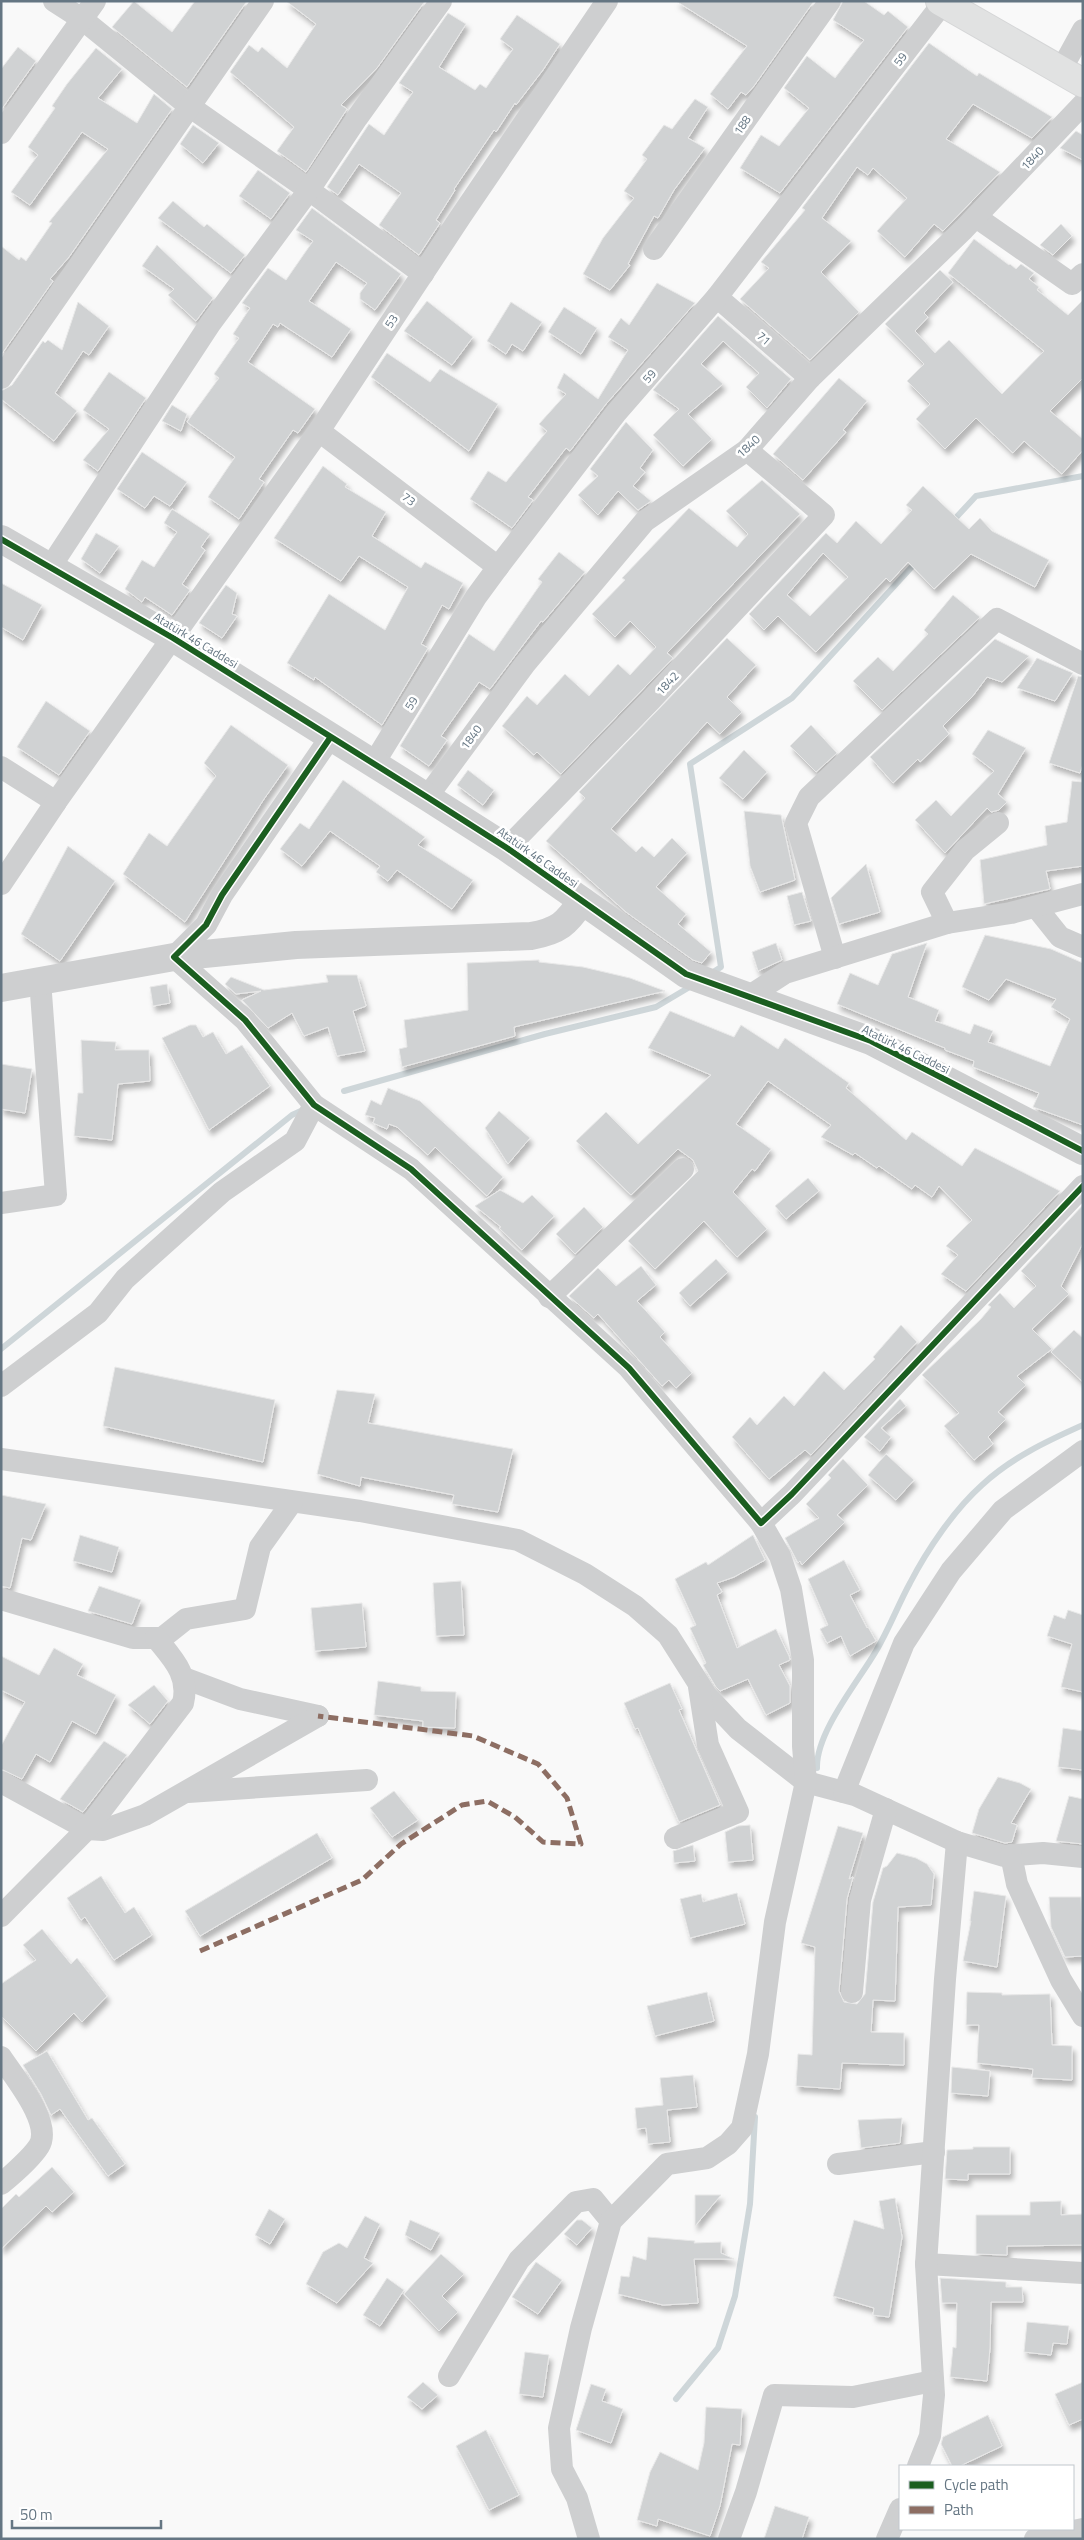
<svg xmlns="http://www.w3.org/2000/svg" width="1084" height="2540" font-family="'Titillium Web',sans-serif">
  <defs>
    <filter id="shadow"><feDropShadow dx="3" dy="5.5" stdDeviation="2.5" flood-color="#0004"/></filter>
  </defs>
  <rect width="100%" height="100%" fill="#f9f9f9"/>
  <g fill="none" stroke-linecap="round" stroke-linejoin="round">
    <g stroke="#ced6d9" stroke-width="6">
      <path d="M951,523L976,496L1083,476"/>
      <path d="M710,974L721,967L690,764L792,698L918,560"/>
      <path d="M344,1091L545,1034L656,1007L693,985"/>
      <path d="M1,1349L292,1115L303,1110"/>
      <path d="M817,1768C816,1732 858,1682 876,1651C889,1629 898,1605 910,1583C927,1550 954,1510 982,1485C1011,1458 1047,1441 1083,1425"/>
      <path d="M676,2399L718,2348L735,2296L750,2204L755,2117"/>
    </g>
  </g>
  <g fill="#d0d2d3" stroke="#e8e8e8" fill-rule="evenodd" filter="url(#shadow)">
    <path d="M134,1L172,32L195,1H247L187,87L112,27Z"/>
    <path d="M286,1H425L377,68L341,105L347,109L306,172L277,151L294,127L230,72L249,45L258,52L262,47L287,68L316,24Z"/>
    <path d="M676,1H814L754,86L746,95L741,92L728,109L710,94L747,46Z"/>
    <path d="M843,1H864L884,15L888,11L908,27L780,193L740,168L761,135L779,146L809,108L784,88L807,56L835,78L864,40L833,20Z"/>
    <path d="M448,13L466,24L439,67L475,90L480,84L486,88L513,49L500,39L517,15L560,44L543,70L516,105L515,103L496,132L494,130L454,189L455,190L436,220L440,223L419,255L379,225L401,193L359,164L338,195L327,187L369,124L384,135L413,92L399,83Z"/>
    <path d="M929,43L977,76L979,73L1052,117L1032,138L973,104L946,139L1000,172L943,231L934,224L905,257L877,231L907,198L873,168L868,175L857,167L822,218L851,241L821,272L859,312L810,360L740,299L769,268L761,262L805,210L802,208Z"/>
    <path d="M18,47L36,61L1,110V69Z"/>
    <path d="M96,48L122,69L98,98L137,123L154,94L172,109L69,257L50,279L53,281L1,355V246L19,260L21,257L26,261L52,223L49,222L108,149L82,132L30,205L11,192L38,155L28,147L55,108L52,106L67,84Z"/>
    <path d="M695,99L708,107L688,138L705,148L674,190L658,218L654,216L628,264L630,265L610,290L583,274L603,238L634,198L624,191L647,159L642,155L664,125L672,129Z"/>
    <path d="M193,125L219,143L203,163L180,144Z"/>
    <path d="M1076,131L1083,135V160L1060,148Z"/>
    <path d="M258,170L290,193L271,219L239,196Z"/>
    <path d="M173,201L204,227L207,224L245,255L231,273L158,218Z"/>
    <path d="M312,208L401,274L375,310L360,299V293L367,283L336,262L309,301L351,329L332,357L280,323L278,327L273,324L248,362L315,409L298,433L293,430L259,479L264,482L239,519L208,497L235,457L187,422L219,378L214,374L239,338L233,334L250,308L242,303L268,268L286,280L313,241L296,230Z"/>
    <path d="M1061,224L1072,236L1053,255L1040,245Z"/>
    <path d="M974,239L1009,265L1010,264L1016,269L1021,264L1034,273L1029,279L1039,287L1037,290L1068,315L1083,300V378L1050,411L1083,439V450L1062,474L1024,441L1013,453L976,418L945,449L916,419L930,404L907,381L924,364L885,324L940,270L953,282L924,313L928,317L915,331L935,353L949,340L1002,394L1044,351L948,273Z"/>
    <path d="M157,245L213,298L196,321L168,295L174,289L142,266Z"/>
    <path d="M657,283L695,303L606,404L570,451L566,448L528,497L533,500L512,528L470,499L488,471L506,482L547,431L539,424L566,394L557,388L564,373L598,399L628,350L608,337L621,318L629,325Z"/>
    <path d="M427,301L473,337L452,365L404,331Z"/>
    <path d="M78,302L109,326L89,355L83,351L55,393L77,411L54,441L1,399V391L12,385L43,341L45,343L48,340L62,350Z"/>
    <path d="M511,302L542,322L523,351L512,344L506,354L487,341Z"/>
    <path d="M564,307L597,328L581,354L548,332Z"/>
    <path d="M718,316L791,379L767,408L746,387L759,373L723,341L701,364L723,384L688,414L712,439L683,466L653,435L679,409L653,390Z"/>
    <path d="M387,353L430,382L440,369L498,404L469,451L371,377Z"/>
    <path d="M109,372L146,398L98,471L83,460L109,429L83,410Z"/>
    <path d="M839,378L867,401L843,430L846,432L803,480L773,454Z"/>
    <path d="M172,405L187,414L181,431L162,421Z"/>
    <path d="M626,422L653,450L640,468L645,472L633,486L651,501L638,510L618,491L598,515L578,495L598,476L590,469Z"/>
    <path d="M142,452L187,482L170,506L154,496L145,508L117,489Z"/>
    <path d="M323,466L347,484L345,487L386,512L372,536L421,568L425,562L463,583L449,609L442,605L421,644L428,648L382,725L315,677L314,680L287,663L329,594L385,630L408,587L359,556L341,581L274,538Z"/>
    <path d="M762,480L800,514L667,653L673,658L561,774L537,752L534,755L502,726L527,696L537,705L565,674L589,696L618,664L630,675L656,647L630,621L615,637L592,614L625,580L622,578L689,508L737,547L748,534L726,511Z"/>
    <path d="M923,486L969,529L980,518L992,531L1049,560L1035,587L971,554L934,589L908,562L890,582L886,578L816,652L778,616L764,630L749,614L826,533L837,543L856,521L881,544L912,510L906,505ZM823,553L848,577L810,616L787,595Z"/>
    <path d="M172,509L210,534L201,547L205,550L182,584L190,590L172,615L145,597L142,602L125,589L142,560L154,567L177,532L164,523Z"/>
    <path d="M96,533L119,546L100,573L81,559Z"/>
    <path d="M559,552L585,572L543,622L541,621L490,689L479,682L441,736L447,740L429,766L400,746L469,634L494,651L542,582L538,579Z"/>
    <path d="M1,583L42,605L23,640L1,627Z"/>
    <path d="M226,585L237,593L232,614L237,616L222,638L199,623Z"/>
    <path d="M953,595L980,617L882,710L853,681L878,657L893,671L928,634L924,630Z"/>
    <path d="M727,638L756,665L727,697L742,712L720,734L707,722L611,829L636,852L642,846L654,857L672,838L687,853L656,887L686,914L678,924L711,952L702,963L693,960L626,912L546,841L585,798L579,792Z"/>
    <path d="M995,639L1029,656L1002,682L987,677L972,697L943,726L949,734L920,762L918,759L893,783L870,757Z"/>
    <path d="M1037,658L1073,673L1055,701L1017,688Z"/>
    <path d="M1078,676L1083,677V764L1080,773L1049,763Z"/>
    <path d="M46,701L90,731L59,775L17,747Z"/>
    <path d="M231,725L288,765L264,799L185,922L123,874L149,833L167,846L216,776L204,763Z"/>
    <path d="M811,725L837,753L816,772L790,746Z"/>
    <path d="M988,730L1026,748L998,794L1007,802L999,810L991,812L987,808L945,853L915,820L936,800L951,816L994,771L972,754Z"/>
    <path d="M744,750L767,772L743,799L719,778Z"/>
    <path d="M468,770L494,790L483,805L457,785Z"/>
    <path d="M343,780L425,837L418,845L473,880L452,909L397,870L388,881L376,872L380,866L330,831L302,866L280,849L300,823L309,829Z"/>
    <path d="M1072,781L1083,782V866L1046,871L1050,889L984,904L980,860L1047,845L1045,826L1067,822Z"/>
    <path d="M744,811L781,815L795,880L760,892L750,866Z"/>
    <path d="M68,846L115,881L60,961L21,934Z"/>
    <path d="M866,864L880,912L839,924L831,898Z"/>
    <path d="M802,892L811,921L794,925L787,896Z"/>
    <path d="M985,935L1051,949L1083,963V1125L1033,1107L1039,1093L973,1067L974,1061L945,1050V1048L837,1004L850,973L878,985L892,954L927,943L908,997L939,1010L935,1021L970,1034L974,1024L993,1031L988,1042L1050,1066L1070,1019L1051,1007L1056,999L1006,979L989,1000L962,987Z"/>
    <path d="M776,943L782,960L758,971L752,952Z"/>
    <path d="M539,960V962L583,967L630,978L665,991L514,1027L515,1036L402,1067L399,1049L407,1047L404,1020L468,1010L467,963Z"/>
    <path d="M326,975H357L366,1006L353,1011L365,1051L337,1056L328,1027L304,1036L292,1013L268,1028L242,1000L261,991L236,994L225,984L231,977L264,990L328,982Z"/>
    <path d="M167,984L170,1003L153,1006L150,987Z"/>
    <path d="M670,1011L734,1037L741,1025L778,1049L785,1038L849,1083L846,1088L906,1140L912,1132L962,1166L975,1148L1060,1191L966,1291L941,1274L958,1255L946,1246L972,1220L939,1186L932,1197L915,1185L912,1189L879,1166L877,1168L855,1153L853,1155L821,1137L831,1125L768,1081L736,1124L771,1149L755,1171L752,1169L733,1192L767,1229L737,1257L704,1221L655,1269L628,1241L698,1171L693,1160L678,1149L631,1195L576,1141L606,1112L638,1144L711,1075L648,1048Z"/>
    <path d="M190,1025H196L203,1037L213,1032L226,1054L242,1045L270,1086L209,1130L162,1038Z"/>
    <path d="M81,1040L116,1042L115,1050H149L150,1081L118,1084L112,1140L74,1136L78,1093H83Z"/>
    <path d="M1,1064L32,1069L25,1113L1,1109Z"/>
    <path d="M388,1088L420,1101L503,1177L487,1196L435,1147L428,1155L397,1127L389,1124L387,1129L373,1123L375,1118L365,1115L371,1100L381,1105Z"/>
    <path d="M499,1111L530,1138L508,1164L485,1128Z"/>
    <path d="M808,1178L819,1191L786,1219L775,1206Z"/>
    <path d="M500,1190L523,1203L532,1195L554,1216L522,1250L499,1228L501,1227L475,1206Z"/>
    <path d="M1083,1205V1243L1061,1286L1069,1294L1032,1329L1052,1349L1017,1376L1026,1385L998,1412L1006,1419L988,1437L993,1444L974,1460L944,1426L959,1413L922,1375L981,1319L991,1307L988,1305L1000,1293L1014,1308L1036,1286L1021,1271Z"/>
    <path d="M584,1207L603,1227L575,1254L556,1234Z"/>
    <path d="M716,1259L728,1272L690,1306L679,1293Z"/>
    <path d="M641,1266L656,1285L637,1301L665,1332L660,1337L692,1373L676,1388L669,1380L662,1386L598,1314L594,1318L569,1296L598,1268L616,1286Z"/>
    <path d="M901,1325L917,1342L811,1455L805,1450L769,1479L732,1437L750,1417L757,1425L784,1396L794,1406L824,1371L844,1390L875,1359L873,1357Z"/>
    <path d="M1074,1330L1083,1338V1382L1051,1352Z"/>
    <path d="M115,1367L275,1400L263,1462L103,1426Z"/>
    <path d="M337,1390L375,1394L368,1423L513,1449L498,1512L452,1504L454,1495L361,1477L360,1486L317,1474Z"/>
    <path d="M900,1399L906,1406L881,1428L891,1437L880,1451L864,1437Z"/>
    <path d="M886,1454L914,1480L896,1500L868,1475Z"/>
    <path d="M843,1459L868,1485L837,1515L845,1522L802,1565L800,1561L798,1563L785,1538L819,1518L806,1504L831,1478L828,1475Z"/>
    <path d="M1,1495L46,1504L31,1540L22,1538L10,1588L1,1586Z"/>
    <path d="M80,1535L119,1547L112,1572L73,1561Z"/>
    <path d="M753,1535L765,1560L734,1577L717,1583L722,1592L717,1595L737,1648L776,1629L789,1656L790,1660L779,1665L790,1686V1703L766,1715L748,1679L720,1691L716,1687L703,1665L706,1663L690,1628L696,1625L675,1579L706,1562L708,1565Z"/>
    <path d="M844,1560L860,1590L850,1595L867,1628L868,1627L876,1641L850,1656L841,1636L827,1643L820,1629L828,1625L808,1579Z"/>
    <path d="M461,1581L464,1635L436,1636L433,1583Z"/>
    <path d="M99,1586L141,1600L132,1624L88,1611Z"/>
    <path d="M362,1603L366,1647L315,1651L311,1608Z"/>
    <path d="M1068,1610L1083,1615V1692L1061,1687L1072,1644L1047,1636L1054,1615L1065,1619Z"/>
    <path d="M54,1648L83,1664L77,1675L116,1695L96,1734L72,1721L50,1762L36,1754L22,1779L1,1769V1746L25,1702L1,1690V1656L39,1675Z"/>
    <path d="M378,1681L421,1687V1691L456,1692L455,1728L423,1727V1721L374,1715Z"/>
    <path d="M670,1683L682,1709L679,1710L720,1805L679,1822L638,1728L635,1729L624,1703Z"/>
    <path d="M154,1685L168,1701L150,1724L128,1705Z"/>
    <path d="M1063,1728L1083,1731V1770L1058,1767Z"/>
    <path d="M104,1741L127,1755L83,1812L60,1799Z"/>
    <path d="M998,1777L1020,1783L1031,1789L1011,1823L1017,1825L1012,1842L1005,1843L972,1833L979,1809Z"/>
    <path d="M394,1791L418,1820L392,1837L370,1808Z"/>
    <path d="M1069,1796L1083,1799V1844L1056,1841Z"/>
    <path d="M750,1825L753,1860L728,1862L725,1832L738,1826Z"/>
    <path d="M838,1826L863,1833L849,1879L853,1877L847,1899L839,1991L844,2002L857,2004L865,1994L873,1902L883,1868L887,1866L897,1853L916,1858L927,1864L934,1874L931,1905L898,1907L895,2001L873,2000L871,2032L904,2033V2065L842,2063L840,2089L796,2086L798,2054L812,2055L815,1947L801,1943Z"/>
    <path d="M317,1833L332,1858L200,1936L185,1911Z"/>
    <path d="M693,1845L695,1861L674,1863L673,1851Z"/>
    <path d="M101,1876L125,1913L134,1907L152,1935L114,1960L85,1917L81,1920L67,1898Z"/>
    <path d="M974,1891L1006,1896L997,1967L963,1961L971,1921H970Z"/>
    <path d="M737,1893L745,1924L690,1938L680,1899L701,1894L703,1902Z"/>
    <path d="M1049,1897H1081L1083,1956L1065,1957L1051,1927Z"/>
    <path d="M42,1929L71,1964L77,1958L107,1996L82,2022L74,2013L36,2051L1,2016V1984L36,1960L23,1945Z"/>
    <path d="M707,1992L714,2021L655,2036L647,2006Z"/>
    <path d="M967,1992L1002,1993V1995L1050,1994L1052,2045L1072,2046V2080L1032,2078L1033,2069L977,2063L979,2025H966Z"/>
    <path d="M47,2051L88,2120L92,2118L125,2164L108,2176L60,2109L51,2115L41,2094L23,2065Z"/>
    <path d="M952,2067L990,2071L988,2096L951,2093Z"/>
    <path d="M693,2075L697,2107L667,2110L670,2142L648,2144L646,2128L637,2129L635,2108L663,2105L660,2078Z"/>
    <path d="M902,2118L900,2143L861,2148L858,2120Z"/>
    <path d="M973,2147H1010V2174H968V2180L945,2179L947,2150L973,2149Z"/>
    <path d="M52,2167L74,2192L52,2212L46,2206L1,2249V2209L16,2194L19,2197Z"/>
    <path d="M695,2195H721L695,2226Z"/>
    <path d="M895,2198L902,2237L889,2317L873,2315L874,2308L833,2296L854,2220L884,2229L879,2201Z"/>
    <path d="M1061,2201V2215L1083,2214V2245L1007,2246V2255L976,2254V2215H1030V2202Z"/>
    <path d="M269,2209L285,2219L270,2244L255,2235Z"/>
    <path d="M365,2216L380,2224L364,2258L373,2263L337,2303L306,2284L323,2252L339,2243L347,2248Z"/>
    <path d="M410,2220L440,2233L431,2250L405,2235Z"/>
    <path d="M577,2220H582L592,2228L577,2245L564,2234Z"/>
    <path d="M648,2237L695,2241L694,2243L721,2242V2253L734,2259H694L698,2303L663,2305L618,2294L621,2276L629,2277L633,2256L646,2260Z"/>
    <path d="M441,2254L464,2274L442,2296L458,2312L439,2331L404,2294Z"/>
    <path d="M536,2262L562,2280L538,2314L512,2297Z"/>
    <path d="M387,2278L404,2290L380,2326L363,2315Z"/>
    <path d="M940,2278L1006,2282V2287H1022L1023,2302H991L990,2348L987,2381L950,2377L953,2347L956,2348L957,2303H942Z"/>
    <path d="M1027,2322L1069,2326L1067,2344L1053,2343L1051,2355L1024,2352Z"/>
    <path d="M525,2352L549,2355L543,2397L519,2394Z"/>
    <path d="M423,2382L438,2395L422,2409L407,2397Z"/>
    <path d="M1083,2382V2419L1069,2425L1055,2394Z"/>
    <path d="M591,2384L606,2389L602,2401L623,2409L611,2443L576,2430Z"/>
    <path d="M706,2407L742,2409L740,2445L732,2444L720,2506L710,2536L658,2519L657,2526L637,2520L650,2472L660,2452L698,2470L704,2443Z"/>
    <path d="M988,2415L1002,2446L960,2466H952L941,2444L943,2437Z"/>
    <path d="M486,2430L519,2495L489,2510L456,2446Z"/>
    <path d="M775,2506L809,2517L802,2539H764Z"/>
  </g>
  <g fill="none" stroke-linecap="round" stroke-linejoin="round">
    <defs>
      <path id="primary" d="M940,1L1083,83"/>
    </defs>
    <use href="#primary" stroke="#d5d6d7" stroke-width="30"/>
    <g stroke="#cecfd0" stroke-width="22">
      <path d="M54,1L82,19L189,106L309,190L423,274"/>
      <path d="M1061,70L1083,30"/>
      <path d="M1,133L95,1"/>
      <path d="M976,217L1072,284L1083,274"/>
      <path d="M654,249L830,1"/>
      <path d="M717,297L810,378"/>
      <path d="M1,378L263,1"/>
      <path d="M319,431L498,567"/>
      <path d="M51,566L210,324L309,190L357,118L441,1"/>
      <path d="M330,738L222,895L206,925L174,957L245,1020L314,1105L411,1169L629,1368L761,1523L792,1494L1083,1186"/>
      <path d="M374,763L476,597L498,567L616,413L717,297L943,3"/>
      <path d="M1,767L56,802"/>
      <path d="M427,797L525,664L645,521L747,450L810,378L964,229L1083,104"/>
      <path d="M507,848L649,702L824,515L747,450"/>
      <path d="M1,884L56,802L319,431L461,216L607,1"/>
      <path d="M1036,907L1060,937L1083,947"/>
      <path d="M947,923L932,892L965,850L998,823"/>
      <path d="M835,958L796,823L809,797L997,619L1083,664"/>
      <path d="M748,997L785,973L947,923L1011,913L1083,894"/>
      <path d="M1,1203L56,1195L40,980"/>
      <path d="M549,1297L683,1169"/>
      <path d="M1,1386L98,1313L125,1279L222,1192L295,1141L314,1105"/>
      <path d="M1,1459L360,1511L518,1540L585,1574L635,1606L668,1635L706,1695L738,1729L806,1782L855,1795L957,1842L1004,1856L1043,1853L1083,1857"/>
      <path d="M1,1599L133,1638H162L186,1619L245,1609L260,1547L292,1502"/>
      <path d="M184,1678L240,1699L318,1716"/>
      <path d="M1,1782L87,1829L103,1830L145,1815L318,1716"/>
      <path d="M188,1792L367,1780"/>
      <path d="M844,1792L904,1643L951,1571L1003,1510L1083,1451"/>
      <path d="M675,1838L738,1812L708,1745L699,1687"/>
      <path d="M1011,1855L1017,1884L1061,1980L1083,2016"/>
      <path d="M1,1916L87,1829L183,1703C190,1675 172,1658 156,1638"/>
      <path d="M852,1992L860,1900L886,1809"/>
      <path d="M1,2057C14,2077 53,2123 39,2146C32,2157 12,2175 1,2184"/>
      <path d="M838,2164L934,2152"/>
      <path d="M926,2264L1083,2273"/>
      <path d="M449,2376L519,2260L576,2202L593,2199L611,2221"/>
      <path d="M918,2466L930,2436L934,2395L926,2264L945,1979L957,1842"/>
      <path d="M589,2539L577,2498L562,2469L559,2428L581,2328L611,2221L667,2164L707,2158L728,2144L742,2128L758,2054L775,1922L806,1782L803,1746V1660L791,1589L780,1556L761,1523"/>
      <path d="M729,2539L746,2492L774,2395L853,2397L933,2381"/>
      <path d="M887,2539L900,2509"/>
      <path d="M1035,2539L1083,2529"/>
    </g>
    <g stroke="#cecfd0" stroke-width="28">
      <path d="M1,539L173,638L427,797L507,848L686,974L871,1041L1083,1151"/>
      <path d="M1,988L174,957L296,945L531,936C559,931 566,924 582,901"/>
    </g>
    <use href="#primary" stroke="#e1e2e2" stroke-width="28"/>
    <path stroke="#8d6e63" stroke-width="5" stroke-dasharray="10 5" stroke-linecap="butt" d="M200,1951L362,1880L401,1844L462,1805L487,1801L515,1817L543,1842L581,1844L567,1798L538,1764L473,1736L318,1716"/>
    <defs>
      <g id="cycleway">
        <path d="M1,539L173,638L427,797L507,848L686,974L871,1041L1083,1151"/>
        <path d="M330,738L222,895L206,925L174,957L245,1020L314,1105L411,1169L629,1368L761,1523L792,1494L1083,1186"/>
      </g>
    </defs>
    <use href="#cycleway" stroke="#fff" stroke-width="9"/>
    <use href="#cycleway" stroke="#1b5e20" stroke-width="6"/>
  </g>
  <g text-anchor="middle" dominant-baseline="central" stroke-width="5" stroke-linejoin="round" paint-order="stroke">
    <g font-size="12" fill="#657683" stroke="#fff">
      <text transform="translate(900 59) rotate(-52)">59</text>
      <text transform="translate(742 125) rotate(-55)">188</text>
      <text transform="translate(1032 158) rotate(-47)">1840</text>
      <text transform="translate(391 321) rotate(-56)">53</text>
      <text transform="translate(764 338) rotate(41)">71</text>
      <text transform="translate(649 376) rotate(-49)">59</text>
      <text transform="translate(748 446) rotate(-43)">1840</text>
      <text transform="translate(409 499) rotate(37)">73</text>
      <text transform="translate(196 640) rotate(31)">Atatürk 46 Caddesi</text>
      <text transform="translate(667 683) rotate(-47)">1842</text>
      <text transform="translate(411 703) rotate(-58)">59</text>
      <text transform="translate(471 737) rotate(-54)">1840</text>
      <text transform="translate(538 857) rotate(35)">Atatürk 46 Caddesi</text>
      <text transform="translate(906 1049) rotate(26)">Atatürk 46 Caddesi</text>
    </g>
  </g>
  <rect width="1084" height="2540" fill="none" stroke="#657683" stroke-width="5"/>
  <rect x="899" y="2465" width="175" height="65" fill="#ffffff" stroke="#c1c8cd"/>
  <rect x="909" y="2481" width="25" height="8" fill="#1b5e20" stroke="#c1c8cd"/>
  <text x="944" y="2490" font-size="15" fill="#657683">Cycle path</text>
  <rect x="909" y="2506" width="25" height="8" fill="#8d6e63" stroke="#c1c8cd"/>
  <text x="944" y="2515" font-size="15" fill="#657683">Path</text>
  <path d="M12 2520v8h149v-8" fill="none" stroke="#657683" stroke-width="2.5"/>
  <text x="20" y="2520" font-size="15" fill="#657683" stroke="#ffffff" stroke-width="4" paint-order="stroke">50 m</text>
</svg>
